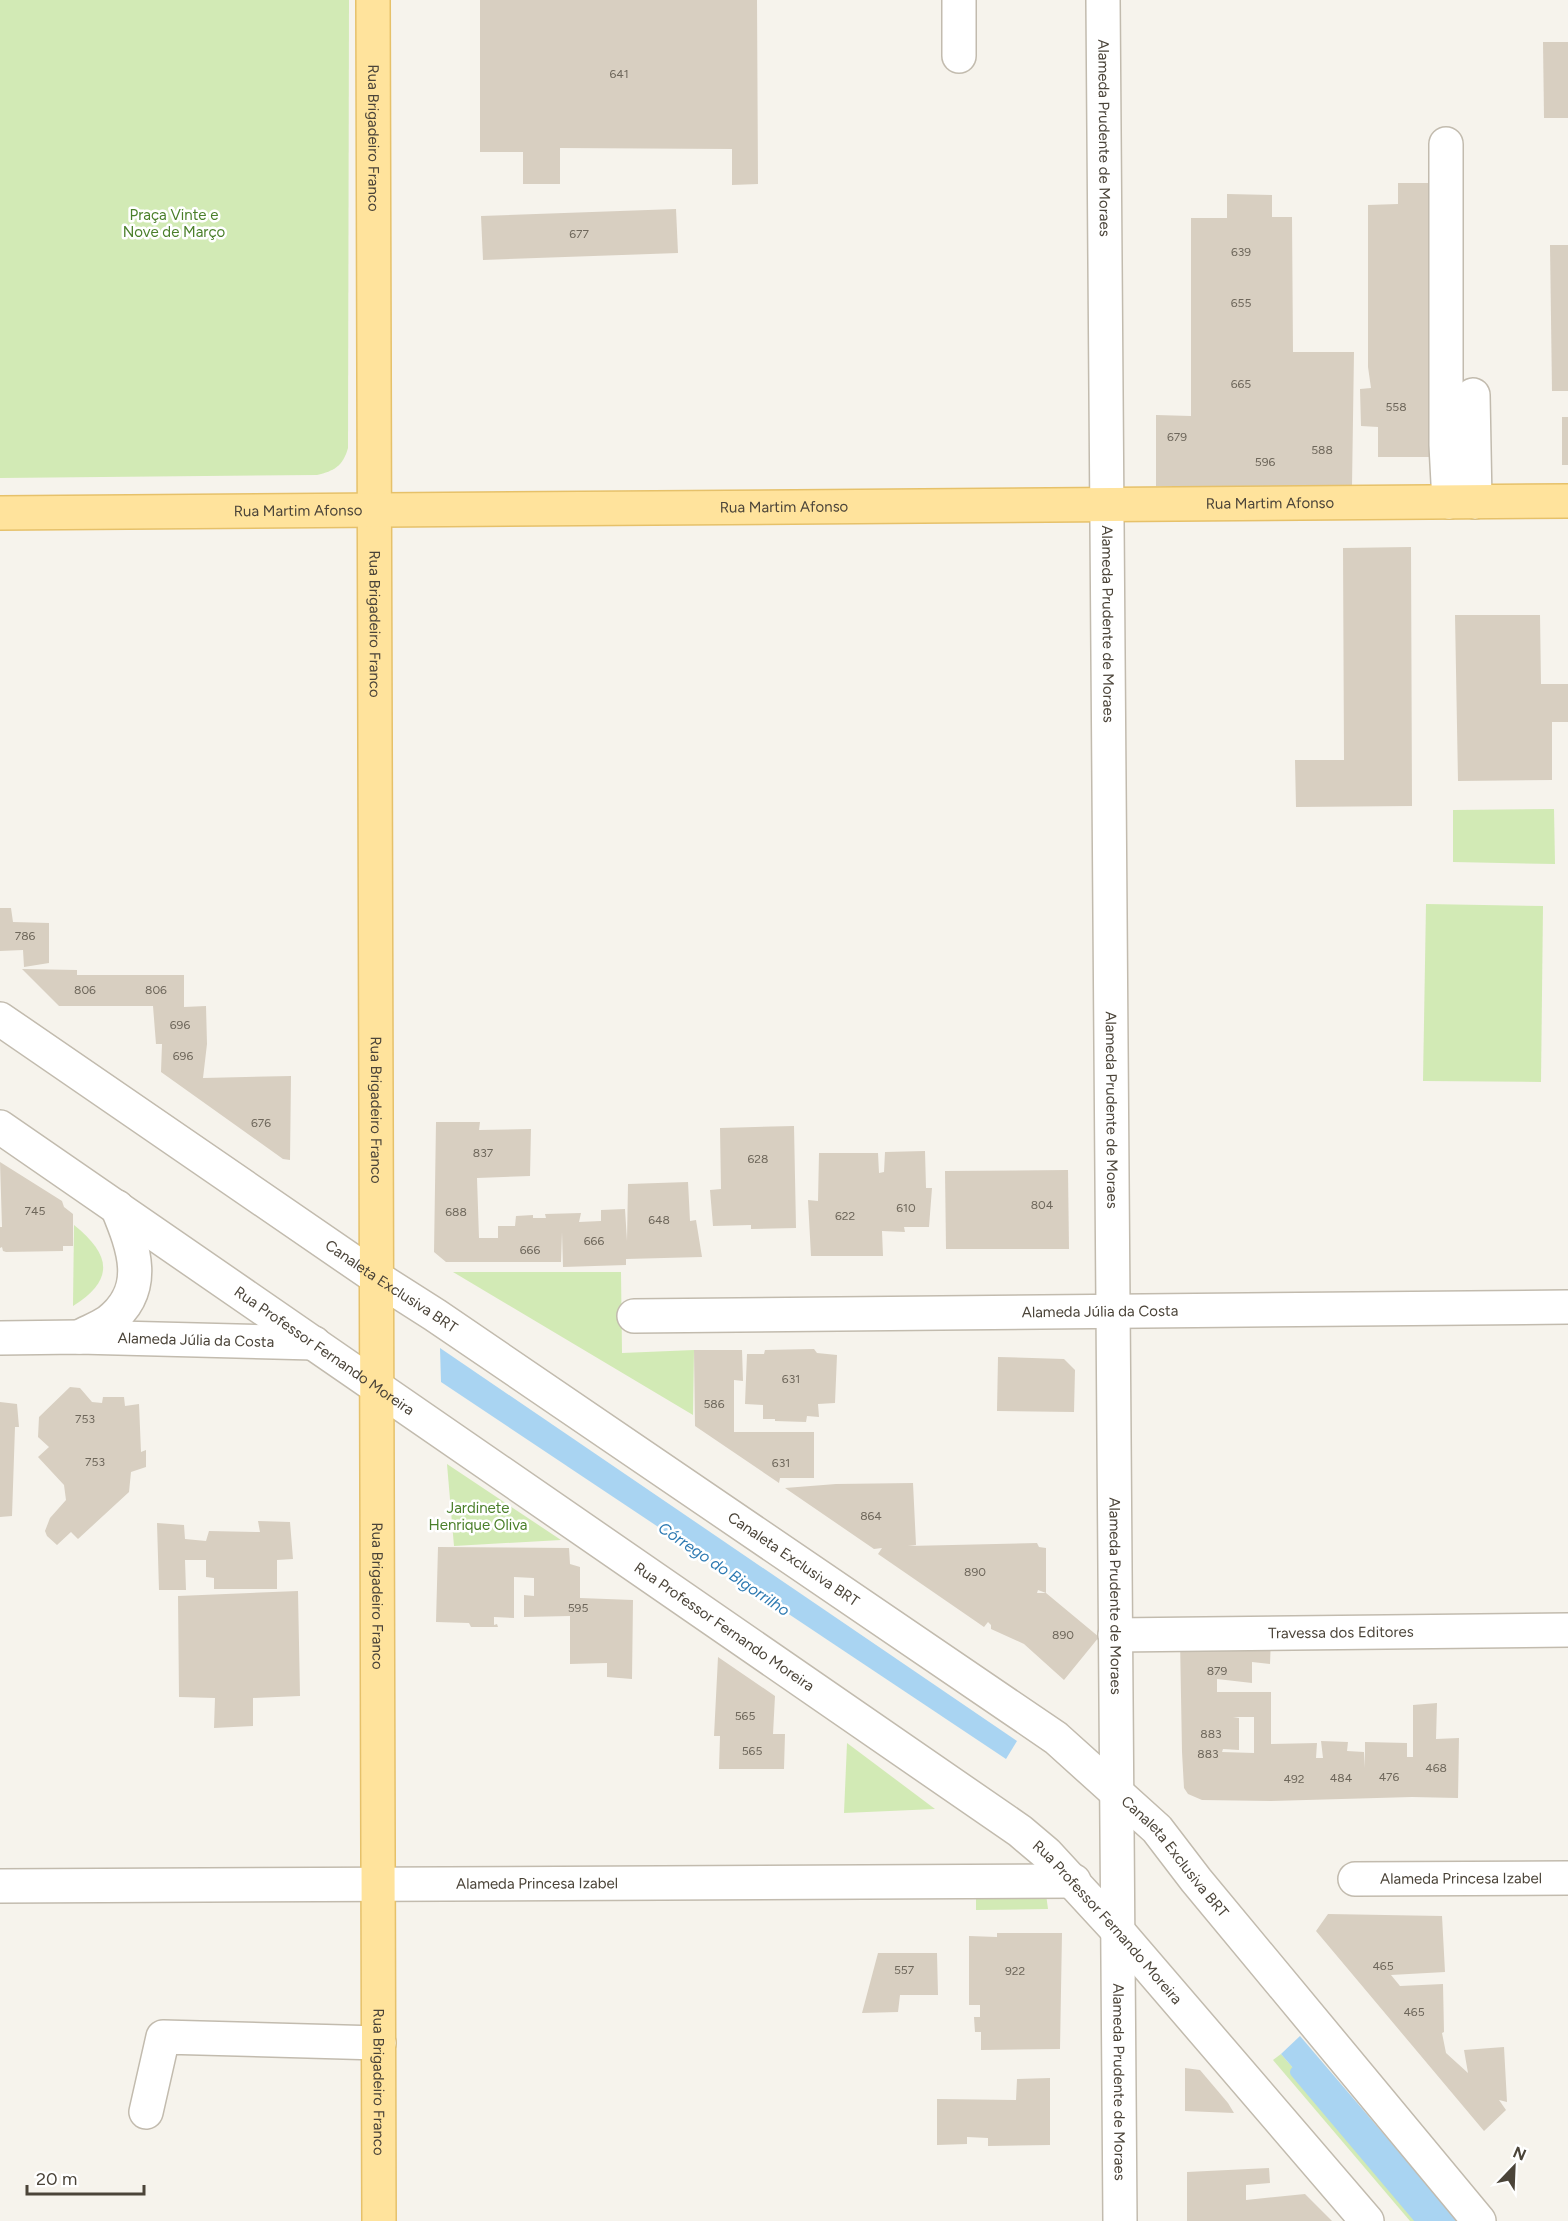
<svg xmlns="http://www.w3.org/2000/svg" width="1568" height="2221" font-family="Figtree,sans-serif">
  <rect width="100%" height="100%" fill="#f6f3ec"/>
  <g fill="#d2eab5">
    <path d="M0,0H349L348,448C343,466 334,471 317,475L0,478Z"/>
    <path d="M1554,809L1555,864L1453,862V810Z"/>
    <path d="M1426,904L1543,906L1541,1082L1423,1081Z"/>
    <path d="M74,1225C110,1254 116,1279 73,1306Z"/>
    <path d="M453,1272H621L622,1353L694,1350L693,1415Z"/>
    <path d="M447,1464L561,1540L454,1546Z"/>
    <path d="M847,1743L935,1809L844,1813Z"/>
    <path d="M976,1894H1046L1048,1909L976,1910Z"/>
    <path d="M1281,2054L1425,2221H1410L1273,2060Z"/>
  </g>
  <g fill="#a9d4f2">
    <path d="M440,1348L1017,1741L1006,1759L441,1382Z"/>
    <path d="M1300,2036L1458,2221H1425L1281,2054Z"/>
  </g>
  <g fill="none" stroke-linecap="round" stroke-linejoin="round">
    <path stroke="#a9d4f2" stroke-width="12" d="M1296,2072L1422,2221"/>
  </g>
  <g fill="#d8cfc1" fill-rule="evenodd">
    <path d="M480,0H757L758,184L732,185V149L560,148V184H523V152H480Z"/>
    <path d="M1543,42H1568V118H1544Z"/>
    <path d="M1398,183H1430V457H1378V427L1361,426L1360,389L1371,388L1368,367V205L1398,204Z"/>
    <path d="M1227,194L1272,195V217H1292L1293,352H1354L1352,486H1156V415L1191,416V218H1227Z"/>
    <path d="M676,209L678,253L483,260L481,216Z"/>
    <path d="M1550,245H1568V391H1552Z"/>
    <rect x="1562" y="417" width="6" height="48"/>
    <path d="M1411,547L1412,806L1296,807L1295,760H1344L1343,548Z"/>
    <path d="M1455,615H1540L1541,684H1568V722H1552V780L1458,781Z"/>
    <path d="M0,908H11L13,922L49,923V963L24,967L23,950L0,951Z"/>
    <path d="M22,969L77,970V975H184V1007L206,1006L207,1044L203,1078L291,1076L290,1160L283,1159L161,1072L162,1044H156L153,1006H59Z"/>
    <path d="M436,1122H480L479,1130L531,1129L530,1176L477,1178L479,1238H498V1226H515L516,1216L533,1215V1218H546L545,1214L581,1213L579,1222L601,1221V1210L625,1209L627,1241L628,1184L688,1182L690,1221L696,1220L702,1257L626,1259V1265L563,1267L562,1232L561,1262H446L434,1252Z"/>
    <path d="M794,1126L796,1228L751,1229V1225L713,1226L710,1190L721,1189L720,1128Z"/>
    <path d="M925,1151L926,1188H932L929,1227H904L905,1232L882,1231L883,1256H811L808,1200L818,1201L819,1153H878L879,1173L884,1172L885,1152Z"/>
    <path d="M0,1162L62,1201L64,1207L73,1214V1246H63V1251L6,1252L3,1251L2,1247L0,1248V1227H2Z"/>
    <path d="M1068,1170L1069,1249H946L945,1171Z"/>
    <path d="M814,1349L817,1353L837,1355L835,1403L818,1404L819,1417L807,1416L806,1422L775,1421V1419H763V1405L745,1404L747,1354H764L765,1350Z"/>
    <path d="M694,1350H742L743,1381L734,1380V1432H814V1478H780L779,1483L695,1426Z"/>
    <path d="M998,1357L1064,1359L1075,1370L1074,1412L997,1411Z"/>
    <path d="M70,1387L80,1388L92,1402L102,1403L103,1397H124L125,1406L139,1404L141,1452L146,1450V1467L131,1472L129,1492L78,1539L71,1532L57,1545L47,1536L45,1531L50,1518L66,1500L64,1485L38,1457L49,1447L38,1437L39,1417Z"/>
    <path d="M0,1402L17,1404L19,1427H15L12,1516L0,1517Z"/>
    <path d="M913,1483L916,1545L908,1546L1037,1543L1039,1547L1046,1548V1593L1038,1590L1037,1593H1046L1099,1637L1064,1680L1024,1644L991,1629V1625L988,1622L984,1627L878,1554L882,1548L874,1549L785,1488L836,1484Z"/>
    <path d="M258,1521L290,1522L293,1559L277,1560V1589H214V1578L206,1577V1560H185L186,1590H159L157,1523L184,1525L185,1539L206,1541L209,1531L260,1532Z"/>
    <path d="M438,1547L569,1548L570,1564L580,1567V1598L633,1600L632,1679L607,1677V1663L570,1664V1616L524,1617V1595L534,1596V1578L514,1577V1618L494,1617V1625L497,1624L498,1627H471L469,1623L436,1622Z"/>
    <path d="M298,1591L300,1696L253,1698V1726L214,1728L215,1698L179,1697L178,1596Z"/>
    <path d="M1271,1637L1270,1664L1252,1662V1683L1217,1679V1692H1271V1744L1317,1743L1316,1758H1323L1321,1741L1348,1742L1347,1751L1364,1752L1365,1768V1742L1407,1743V1757H1413V1705L1437,1703L1436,1739L1459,1738L1458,1798L1412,1797L1271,1801L1202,1800L1188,1794L1184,1788L1182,1752L1180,1639ZM1233,1717H1254V1753L1222,1752L1223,1749L1239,1750V1718Z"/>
    <path d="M718,1657L775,1696L773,1734H785L784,1769H719L720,1736H714Z"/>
    <path d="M1328,1914L1442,1916L1445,1972L1391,1975L1400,1986L1443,1984L1444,2032L1442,2033L1446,2053L1468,2073L1464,2050L1504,2047L1507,2102L1499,2100L1506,2110L1484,2131L1316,1931Z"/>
    <path d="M997,1933H1062L1060,2049L981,2050V2032H975L974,2017H980V2005H969V1936L997,1937Z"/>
    <path d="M878,1953H937L938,1995H900L898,2012L862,2013Z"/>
    <path d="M1185,2068L1200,2070L1228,2103L1234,2113L1185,2111Z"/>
    <path d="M1050,2078V2145L988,2146V2138L967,2137V2144L937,2145V2099L1016,2100L1017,2079Z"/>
    <path d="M1269,2168L1270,2183L1246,2185V2200L1305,2194L1332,2221H1187V2172Z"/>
  </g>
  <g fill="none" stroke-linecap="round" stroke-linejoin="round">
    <defs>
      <g id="minor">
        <path id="s1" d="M1103,0L1120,2221"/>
        <path d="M959,56V0"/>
        <path d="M1446,144V445L1449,502"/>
        <path d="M1473,395L1475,502"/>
        <path id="s2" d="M0,1019L377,1278L435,1315L1056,1738L1157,1829L1196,1880L1479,2221"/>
        <path id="s3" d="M0,1127L1020,1831L1046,1853L1117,1930L1367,2221"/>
        <path id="s4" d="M634,1316L1568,1307"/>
        <path d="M79,1337C88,1332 99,1328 108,1322C150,1290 134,1248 117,1207"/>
        <path id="s5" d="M0,1338L79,1337L314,1343"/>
        <path id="s6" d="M1115,1635L1568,1630"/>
        <path id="s7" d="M1355,1879L1568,1878"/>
        <path id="s8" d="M0,1886L1074,1881"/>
        <path d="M146,2112L163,2037L379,2043"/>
      </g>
      <g id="major">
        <path id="s9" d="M373,0L379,2221"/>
        <path id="s10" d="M0,513L1568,501"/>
      </g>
    </defs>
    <use href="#minor" stroke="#c2bbae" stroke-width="36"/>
    <use href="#major" stroke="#e6c16a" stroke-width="36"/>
    <use href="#minor" stroke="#fff" stroke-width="33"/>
    <use href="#major" stroke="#ffe39c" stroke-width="33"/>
  </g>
  <g text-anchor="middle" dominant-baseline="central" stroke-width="5" stroke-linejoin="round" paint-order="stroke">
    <g font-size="12" fill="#6e675b">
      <text x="619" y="74">641</text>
      <text x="579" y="234">677</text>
      <text x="1241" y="252">639</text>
      <text x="1241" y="303">655</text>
      <text x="1241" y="384">665</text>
      <text x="1396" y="407">558</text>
      <text x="1177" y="437">679</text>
      <text x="1322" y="450">588</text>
      <text x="1265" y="462">596</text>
      <text x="25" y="936">786</text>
      <text x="85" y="990">806</text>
      <text x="156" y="990">806</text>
      <text x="180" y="1025">696</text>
      <text x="183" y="1056">696</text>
      <text x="261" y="1123">676</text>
      <text x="483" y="1153">837</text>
      <text x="758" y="1159">628</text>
      <text x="1042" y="1205">804</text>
      <text x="906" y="1208">610</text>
      <text x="35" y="1211">745</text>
      <text x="456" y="1212">688</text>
      <text x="845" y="1216">622</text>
      <text x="659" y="1220">648</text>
      <text x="594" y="1241">666</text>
      <text x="530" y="1250">666</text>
      <text x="791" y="1379">631</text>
      <text x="714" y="1404">586</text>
      <text x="85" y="1419">753</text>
      <text x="95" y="1462">753</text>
      <text x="781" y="1463">631</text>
      <text x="871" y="1516">864</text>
      <text x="975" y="1572">890</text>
      <text x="578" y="1608">595</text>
      <text x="1063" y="1635">890</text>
      <text x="1217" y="1671">879</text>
      <text x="745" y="1716">565</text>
      <text x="1211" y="1734">883</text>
      <text x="752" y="1751">565</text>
      <text x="1208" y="1754">883</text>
      <text x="1436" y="1768">468</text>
      <text x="1389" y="1777">476</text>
      <text x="1341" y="1778">484</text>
      <text x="1294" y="1779">492</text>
      <text x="1383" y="1966">465</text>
      <text x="904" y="1970">557</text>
      <text x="1015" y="1971">922</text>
      <text x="1414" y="2012">465</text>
    </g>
    <g font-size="15" fill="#4b4439" stroke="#fff">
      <text stroke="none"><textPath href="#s9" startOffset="138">Rua Brigadeiro Franco</textPath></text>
      <text stroke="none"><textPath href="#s1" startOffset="138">Alameda Prudente de Moraes</textPath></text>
      <text stroke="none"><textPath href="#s10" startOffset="1270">Rua Martim Afonso</textPath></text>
      <text stroke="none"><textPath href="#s10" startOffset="784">Rua Martim Afonso</textPath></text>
      <text stroke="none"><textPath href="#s10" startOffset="298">Rua Martim Afonso</textPath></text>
      <text stroke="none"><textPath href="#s9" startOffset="624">Rua Brigadeiro Franco</textPath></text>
      <text stroke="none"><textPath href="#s1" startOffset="624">Alameda Prudente de Moraes</textPath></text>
      <text stroke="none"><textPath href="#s9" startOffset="1110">Rua Brigadeiro Franco</textPath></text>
      <text stroke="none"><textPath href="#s1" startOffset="1110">Alameda Prudente de Moraes</textPath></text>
      <text stroke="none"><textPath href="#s2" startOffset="474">Canaleta Exclusiva BRT</textPath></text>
      <text stroke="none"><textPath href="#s4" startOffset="466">Alameda Júlia da Costa</textPath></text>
      <text stroke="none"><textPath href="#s5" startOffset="196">Alameda Júlia da Costa</textPath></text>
      <text stroke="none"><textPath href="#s3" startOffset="394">Rua Professor Fernando Moreira</textPath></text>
      <text stroke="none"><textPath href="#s2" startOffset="960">Canaleta Exclusiva BRT</textPath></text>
      <text stroke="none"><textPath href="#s9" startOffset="1596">Rua Brigadeiro Franco</textPath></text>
      <text stroke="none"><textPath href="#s1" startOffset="1596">Alameda Prudente de Moraes</textPath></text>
      <text stroke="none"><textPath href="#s3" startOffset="880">Rua Professor Fernando Moreira</textPath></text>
      <text stroke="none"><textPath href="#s6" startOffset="226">Travessa dos Editores</textPath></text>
      <text stroke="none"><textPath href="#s2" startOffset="1446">Canaleta Exclusiva BRT</textPath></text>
      <text stroke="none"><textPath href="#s7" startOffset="106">Alameda Princesa Izabel</textPath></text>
      <text stroke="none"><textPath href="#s8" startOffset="537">Alameda Princesa Izabel</textPath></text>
      <text stroke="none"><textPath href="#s3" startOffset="1366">Rua Professor Fernando Moreira</textPath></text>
      <text stroke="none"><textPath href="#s9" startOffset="2082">Rua Brigadeiro Franco</textPath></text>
      <text stroke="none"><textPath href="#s1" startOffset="2082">Alameda Prudente de Moraes</textPath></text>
    </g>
    <g font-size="15" fill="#4a7f2a" stroke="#fff">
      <text x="174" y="215">Praça Vinte e<tspan x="174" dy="17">Nove de Março</tspan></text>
      <text x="478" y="1508">Jardinete<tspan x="478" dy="17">Henrique Oliva</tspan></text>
    </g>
    <g font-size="16" font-style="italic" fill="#2e7ab2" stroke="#fff">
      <text transform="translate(724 1569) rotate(34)">Córrego do Bigorrilho</text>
    </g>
  </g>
  <g transform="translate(1514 2167) rotate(23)" stroke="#ffffff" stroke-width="4.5" paint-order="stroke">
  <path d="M0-4.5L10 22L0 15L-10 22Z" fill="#4b4439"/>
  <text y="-9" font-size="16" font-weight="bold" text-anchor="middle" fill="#4b4439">N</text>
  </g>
  <path d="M27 2185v9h117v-9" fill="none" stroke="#4b4439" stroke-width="3"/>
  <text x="36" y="2185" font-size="18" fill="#4b4439" stroke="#ffffff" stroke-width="4.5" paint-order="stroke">20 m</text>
</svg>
